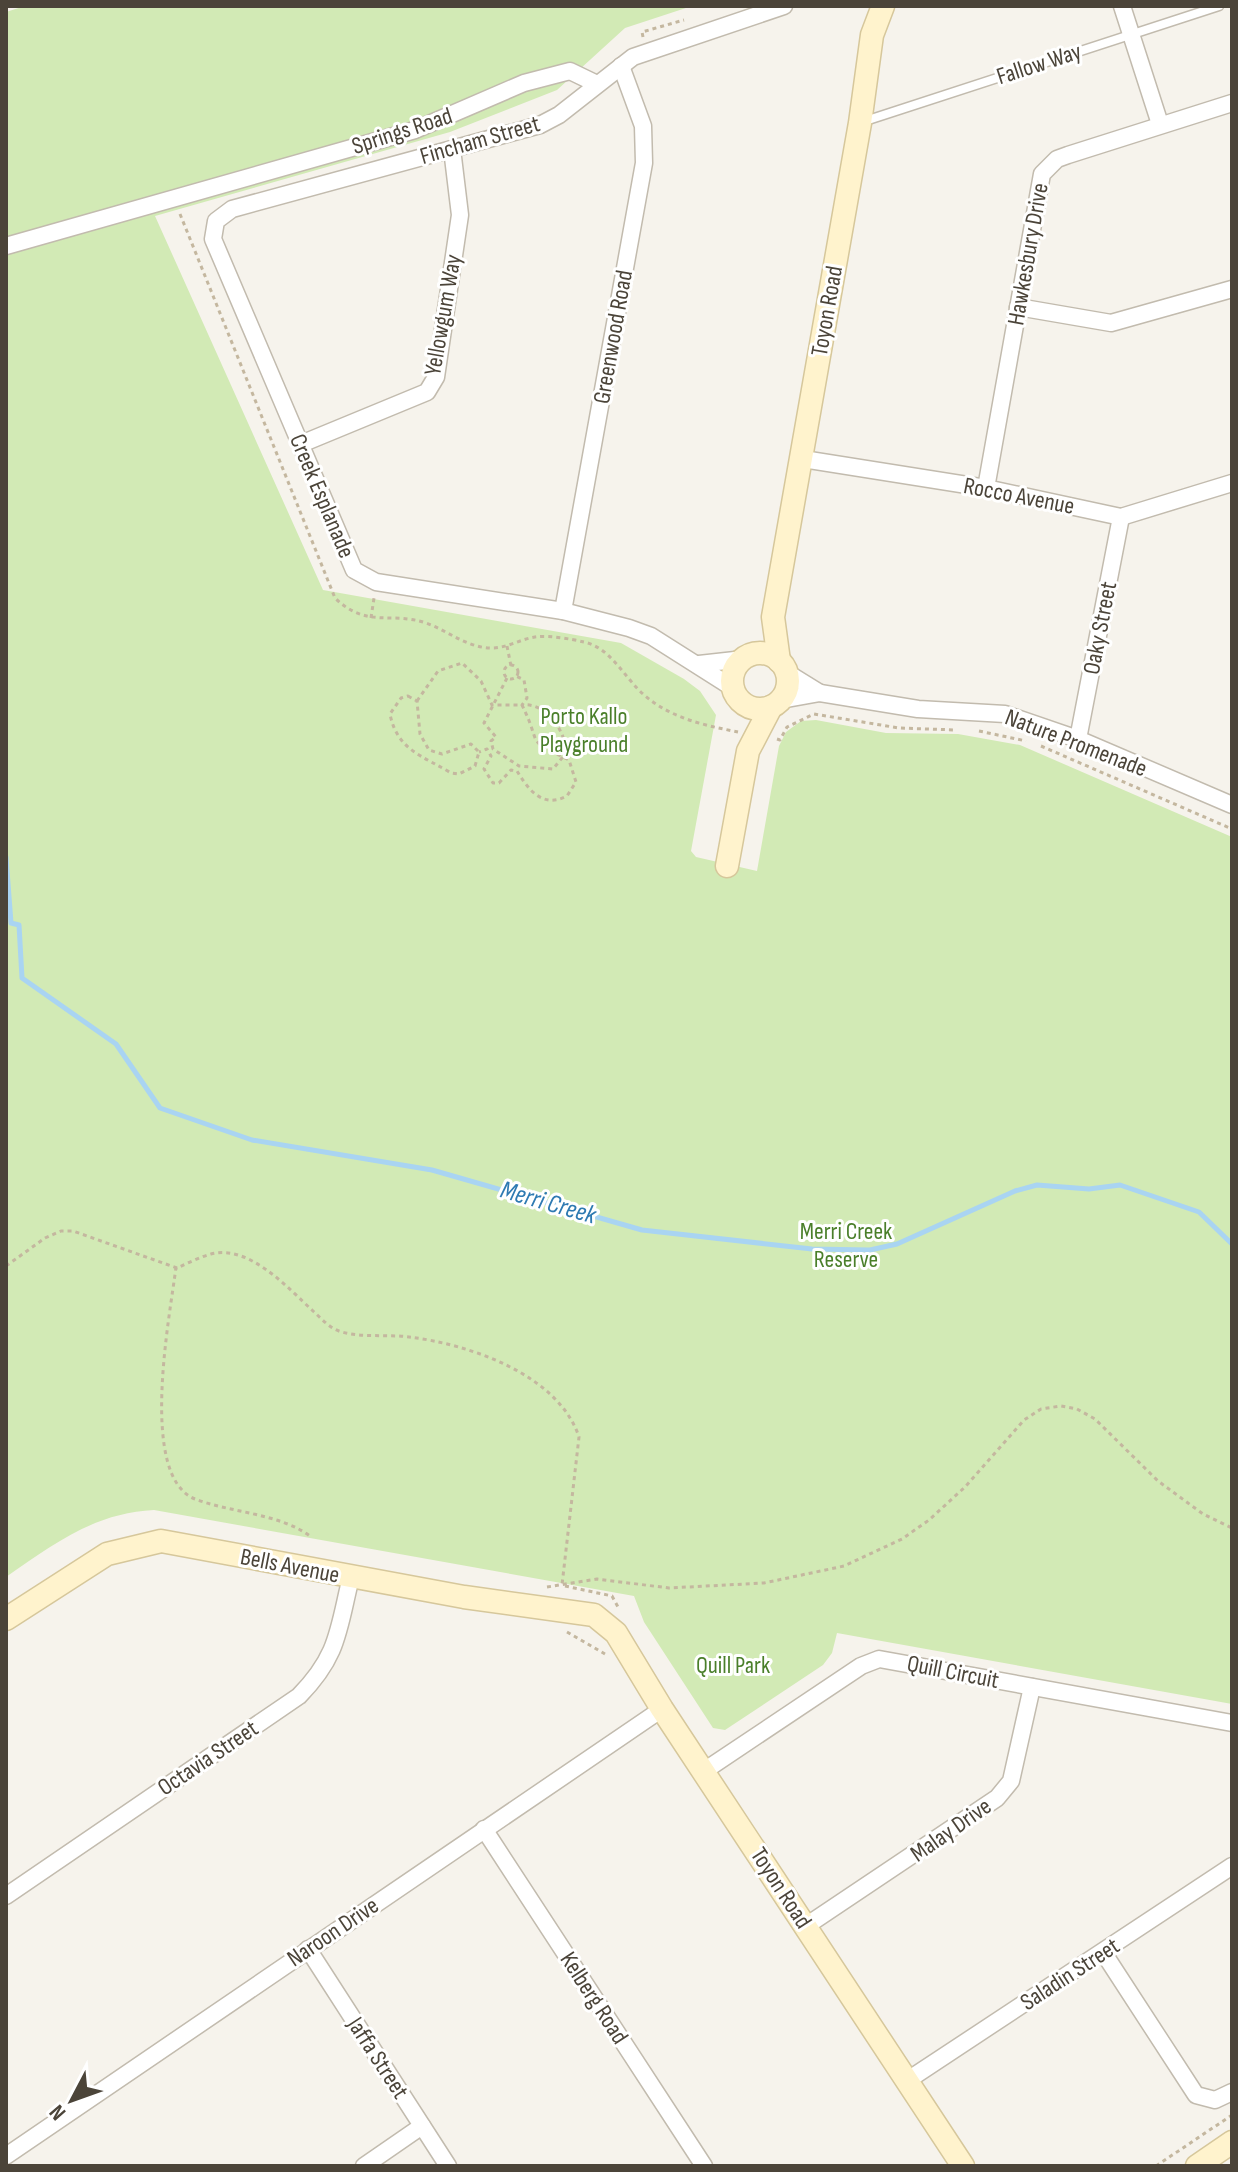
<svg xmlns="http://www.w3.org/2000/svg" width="1238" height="2172" font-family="'Sofia Sans Condensed',sans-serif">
  <rect width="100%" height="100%" fill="#f6f3ec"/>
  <path fill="#d2eab5" d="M25,6H692L625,28L557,90L450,132L155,216L323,590L621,643L684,679L700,691L716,715L691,851L696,857L757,871L779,746L786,732L801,721L816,720L886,733L958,734L1020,745L1232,837V1704L837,1633L832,1653L823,1665L725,1730L713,1728L644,1622L634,1596L154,1510C94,1513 54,1544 6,1577V12Z"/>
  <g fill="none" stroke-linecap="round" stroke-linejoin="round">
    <path stroke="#a9d4f2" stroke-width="5" d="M6,857L11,923L19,925L22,978L116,1044L160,1108L252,1140L432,1170L642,1230L812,1249L870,1250L897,1244L1015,1191L1037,1185L1089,1189L1120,1185L1199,1212L1232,1244"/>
    <defs>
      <path id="lane" d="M862,122L1219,6"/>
      <g id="street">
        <path d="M1122,6L1160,124"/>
        <path d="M6,246L415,130L524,83L570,71L597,84"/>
        <path d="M1018,307L1111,323L1232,289"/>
        <path d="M301,444L427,392L436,377L460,215L452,149"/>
        <path d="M803,459L986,488L1121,517L1232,483"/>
        <path d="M986,488L1042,174L1057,159L1068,155L1232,103"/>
        <path d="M563,611L644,163L643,126L621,66"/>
        <path d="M699,664L744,659"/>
        <path d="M786,672L820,693"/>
        <path d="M733,688L651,636L629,628L563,611L376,582L354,570L213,239L216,221L232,209L540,125L559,115L633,57L784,6"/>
        <path d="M781,700L820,693L918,709L1005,714L1078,739L1232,805"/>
        <path d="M1078,739L1121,517"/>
        <path d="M704,1771L861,1666L879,1659L1232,1723"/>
        <path d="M484,1829L704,2166"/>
        <path d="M6,1896L299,1696C339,1655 338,1630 351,1577"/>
        <path d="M806,1926L997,1798L1011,1781L1032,1687"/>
        <path d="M308,1949L448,2166"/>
        <path d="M1103,1952L1196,2095L1215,2100L1232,2092"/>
        <path d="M908,2080L1232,1866"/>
        <path d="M6,2156L662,1709"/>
        <path d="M364,2166L422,2126"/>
      </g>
      <g id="secondary">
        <circle cx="760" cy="681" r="28"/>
        <path d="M779,661L773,617L860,123L872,35L883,6"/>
        <path d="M727,866L748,751L771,707"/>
        <path d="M6,1619L107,1554L161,1541L464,1597L594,1615L616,1633L662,1709L963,2166"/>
        <path d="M1197,2166L1232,2142"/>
      </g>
    </defs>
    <use href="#lane" stroke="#c2bbae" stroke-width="11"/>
    <use href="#street" stroke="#c2bbae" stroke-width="19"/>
    <use href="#secondary" stroke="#d6c79b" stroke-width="25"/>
    <g stroke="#c4b79f" stroke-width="3" stroke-dasharray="4 4" stroke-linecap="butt">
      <path d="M643,37L642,32L684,20"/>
      <path d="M180,214L335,598C367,629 391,611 426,623C449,631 468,649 494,648C509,647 521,639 535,637C549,635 571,639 584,642C611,648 624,677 643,694C670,718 703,725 738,732"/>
      <path d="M371,618L374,598"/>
      <path d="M507,646L511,666"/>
      <circle cx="511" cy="672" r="7"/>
      <path d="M507,678L484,723L496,737L491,741L493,749L519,766L553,769L566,753C566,731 546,702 522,705L527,698L524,680L516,676"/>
      <path d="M408,696L417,701L420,734L429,750L442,754L471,744L479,752L475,766L459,774L451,773C423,756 397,750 390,714L401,698Z"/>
      <path d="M417,701L438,671L462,663L481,681L492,705H522C543,747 523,738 569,760L576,782L567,796C542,809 528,789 517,771L511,770L499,783H493L484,769L491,756L487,749L479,752"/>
      <path d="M979,731L1026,741"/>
      <path d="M777,739L780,740L787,727L814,714L899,728L956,730"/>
      <path d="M1041,746L1232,829"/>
      <path d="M6,1266L45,1238L61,1231H73L177,1268C188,1263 200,1257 211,1254C249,1244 288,1288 313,1311C322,1319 330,1329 342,1332C363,1338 387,1334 409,1337C468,1344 558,1374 579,1437L562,1585"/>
      <path d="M176,1267C170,1316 138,1476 195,1499C232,1513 278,1513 310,1536"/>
      <path d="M565,1586L612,1596L618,1607"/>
      <path d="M547,1587L597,1579L669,1588L764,1583L844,1566L902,1539L929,1520L965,1487L1024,1420L1041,1409L1061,1406L1077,1409L1095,1419L1158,1481L1203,1514L1232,1528"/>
      <path d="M567,1632L605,1654"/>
      <path d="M1156,2166L1232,2115"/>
    </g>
    <use href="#lane" stroke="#fff" stroke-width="8"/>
    <use href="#street" stroke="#fff" stroke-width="16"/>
    <use href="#secondary" stroke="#fff3cd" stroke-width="22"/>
  </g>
  <g text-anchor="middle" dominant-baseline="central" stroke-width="6" stroke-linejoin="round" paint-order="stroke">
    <g font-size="24" fill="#4b4439" stroke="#fff">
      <text transform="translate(1039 64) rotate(-18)">Fallow Way</text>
      <text transform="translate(402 131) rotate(-18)">Springs Road</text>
      <text transform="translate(480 140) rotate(-16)">Fincham Street</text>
      <text transform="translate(1028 254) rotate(-80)">Hawkesbury Drive</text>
      <text transform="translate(827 311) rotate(-80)">Toyon Road</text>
      <text transform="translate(443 315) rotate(-80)">Yellowgum Way</text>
      <text transform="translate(613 337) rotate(-80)">Greenwood Road</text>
      <text transform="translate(322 496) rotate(67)">Creek Esplanade</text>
      <text transform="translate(1019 496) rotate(11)">Rocco Avenue</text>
      <text transform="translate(1100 628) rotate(-79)">Oaky Street</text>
      <text transform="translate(1076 743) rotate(21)">Nature Promenade</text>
      <text transform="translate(290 1566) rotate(11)">Bells Avenue</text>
      <text transform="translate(953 1672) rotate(11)">Quill Circuit</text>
      <text transform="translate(208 1758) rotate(-34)">Octavia Street</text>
      <text transform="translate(951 1830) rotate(-35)">Malay Drive</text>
      <text transform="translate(781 1888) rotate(57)">Toyon Road</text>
      <text transform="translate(333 1932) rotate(-34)">Naroon Drive</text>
      <text transform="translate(1070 1974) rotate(-33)">Saladin Street</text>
      <text transform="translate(594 1998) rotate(57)">Kelberg Road</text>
      <text transform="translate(378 2058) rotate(57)">Jaffa Street</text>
    </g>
    <g font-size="24" fill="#4a7f2a" stroke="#fff">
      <text x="584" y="716">Porto Kallo<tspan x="584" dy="28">Playground</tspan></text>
      <text x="846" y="1231">Merri Creek<tspan x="846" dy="28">Reserve</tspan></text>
      <text x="733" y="1665">Quill Park</text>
    </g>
    <g font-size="26" font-style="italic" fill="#2e7ab2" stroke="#fff">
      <text transform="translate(548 1203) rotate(16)">Merri Creek</text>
    </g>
  </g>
  <rect width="1238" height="2172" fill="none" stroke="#4b4439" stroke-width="16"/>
  <g transform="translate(72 2100) rotate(229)" stroke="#ffffff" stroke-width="6" paint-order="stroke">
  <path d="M0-6L14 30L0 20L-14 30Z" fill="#4b4439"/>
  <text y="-12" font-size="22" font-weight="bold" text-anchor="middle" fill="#4b4439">N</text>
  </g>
</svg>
